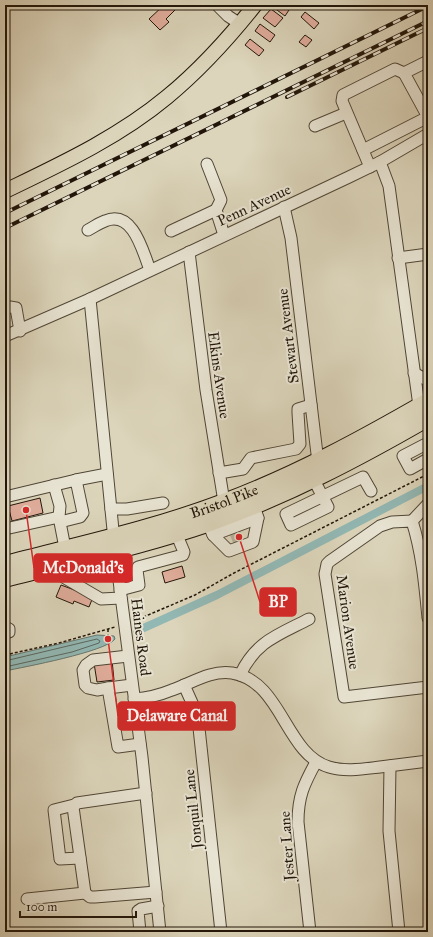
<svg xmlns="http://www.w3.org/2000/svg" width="433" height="937" font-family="'IM FELL Great Primer',serif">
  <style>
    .water { fill: #92b8b4; stroke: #657770 }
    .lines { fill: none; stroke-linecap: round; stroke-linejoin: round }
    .shore { stroke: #5a675f; stroke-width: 1 }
    .canal { stroke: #92b8b4; stroke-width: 8 }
    .building { fill: #e0ad9c; stroke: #22160a }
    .minor-tunnel { stroke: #b7af98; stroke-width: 11; stroke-dasharray: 11 5.5; stroke-linecap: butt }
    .minor-casing { stroke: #504636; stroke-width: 13 }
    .major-casing { stroke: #22160a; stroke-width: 16 }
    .highway-casing { stroke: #22160a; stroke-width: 18 }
    .path { stroke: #22160a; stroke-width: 1.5; stroke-dasharray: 3 2; stroke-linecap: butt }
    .minor { stroke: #e8e4d3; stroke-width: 11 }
    .major { stroke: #dcd5bb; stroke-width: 14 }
    .highway { stroke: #dcd5bb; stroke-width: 16 }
    .rail-casing { stroke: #22160a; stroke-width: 4 }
    .rail { stroke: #e8e4d3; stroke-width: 2.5; stroke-dasharray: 8; stroke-linecap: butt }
    .labels { text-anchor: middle; stroke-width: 4; stroke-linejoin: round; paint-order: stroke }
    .street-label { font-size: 15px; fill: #22160a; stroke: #e8e4d3 }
    .leader { fill: none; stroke: #d62828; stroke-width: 1.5 }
    .callout-dot { fill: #d62828; stroke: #e8e4d3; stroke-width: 1.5 }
    .callout { fill: #d62828; stroke: #d62828; stroke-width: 1.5 }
    .callout-label { font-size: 16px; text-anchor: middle; font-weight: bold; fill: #fff }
  </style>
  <rect width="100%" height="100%" fill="#dcd5bb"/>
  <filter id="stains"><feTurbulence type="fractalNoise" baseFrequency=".005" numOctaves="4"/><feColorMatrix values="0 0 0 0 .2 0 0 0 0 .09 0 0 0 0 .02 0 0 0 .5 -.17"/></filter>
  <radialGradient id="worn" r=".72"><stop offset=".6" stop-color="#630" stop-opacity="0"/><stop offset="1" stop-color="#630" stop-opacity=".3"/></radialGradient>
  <path class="water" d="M97 635 114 636 115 639C105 652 24 667 5 671V657Z"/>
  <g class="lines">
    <polyline class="shore" points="5,661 97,639 100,641 99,643 72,652 5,667"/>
    <polyline class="canal" points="137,631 217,595 428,486"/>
  </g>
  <g class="building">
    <polygon points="164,5 179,6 166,19 169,22 160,30 149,19"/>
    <polygon points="275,5 288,5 291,7 285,16 273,7"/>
    <polygon points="271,9 283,18 275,27 263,18"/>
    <polygon points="305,12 319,23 314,29 301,17"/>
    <polygon points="260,24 275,35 270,42 255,31"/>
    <polygon points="305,35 312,40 306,47 299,42"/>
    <polygon points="250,39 264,50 259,56 245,45"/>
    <polygon points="40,498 43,513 12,521 8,506"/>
    <polygon points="182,566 185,577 165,583 162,572"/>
    <polygon points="61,585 93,597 89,607 74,601 73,604 56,597"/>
    <polygon points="112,660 114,680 97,682 94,663"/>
  </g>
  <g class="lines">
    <polyline class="minor-tunnel" points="232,540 247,534"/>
    <g class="minor-casing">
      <g id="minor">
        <polyline points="217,5 228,16 240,24"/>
        <polyline points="428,61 404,73 428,117"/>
        <polyline points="315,126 346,113"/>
        <polyline points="363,150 428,117"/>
        <polyline points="380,162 389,186 419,406"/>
        <polyline points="207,164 221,200 216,210 224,235"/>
        <polyline points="370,167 342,101 343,95 395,69 404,73"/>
        <polyline points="284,207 291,238 318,462"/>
        <path d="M88 230C94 227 99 223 105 221 133 209 143 252 150 270"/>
        <polyline points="171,231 216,210"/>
        <polyline points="189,252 206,390 224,502"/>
        <polyline points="398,258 428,254"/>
        <polyline points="90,299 115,550 142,757 160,932"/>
        <polyline points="5,308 10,307 16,308 20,331"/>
        <polyline points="5,336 90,299 349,177 380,162 428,134"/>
        <polyline points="414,373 425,379 428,379"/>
        <polyline points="428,443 403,456 410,469 428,459"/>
        <polyline points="219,473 243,469 251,458 296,449 300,444 298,413 298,409 311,405"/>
        <polyline points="76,480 107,474"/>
        <polyline points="314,480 328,507 291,525 286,514 363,477 371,491"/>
        <polyline points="54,485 60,506 59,517 65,548"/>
        <polyline points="5,497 76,480 83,513 80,517 60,522"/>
        <polyline points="111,509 127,509 163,503"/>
        <polyline points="412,521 428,504"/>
        <polyline points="210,528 213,535 258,518 256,512"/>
        <polyline points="5,529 59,517"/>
        <polyline points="213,535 229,551 253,542 258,518"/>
        <polyline points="61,564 65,578 101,599 121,598"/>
        <polyline points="120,590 139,585 137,570 138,567 183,555 184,552 176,533"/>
        <path d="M428 618C425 586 422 552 412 521L392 522 380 526 330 561 327 564 325 574 344 697 428 687"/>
        <polyline points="5,627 9,629 9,632 5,633"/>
        <path d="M240 675C256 641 278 635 309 619"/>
        <polyline points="132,685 108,688 118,747 140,744"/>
        <polyline points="184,685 193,705 199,728 221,932"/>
        <polyline points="108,688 97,690 88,688 85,685 83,670 86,665 93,660 128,656"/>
        <path d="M134 699C147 698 160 695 172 690 192 683 210 670 232 673 282 681 285 754 329 767 345 772 363 769 380 767 396 765 412 763 428 761"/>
        <polyline points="113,714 135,709"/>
        <polyline points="390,766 389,831 399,932"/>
        <polyline points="146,793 77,803 73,807 85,893 90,897 95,897 156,892"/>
        <polyline points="74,805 54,810 60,859 80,858"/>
        <polyline points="27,899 85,893"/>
        <polyline points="5,930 5,932"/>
        <polyline points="140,932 138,911 141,909 158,906"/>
        <path d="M310 932 298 822C298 796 304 784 316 762"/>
      </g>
    </g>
    <g class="major-casing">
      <path id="major" d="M5 191C61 164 119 137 167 97 201 69 228 39 255 5"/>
    </g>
    <g class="highway-casing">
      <g id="highway">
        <path id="s1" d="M5 564C78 545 153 529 224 502 296 475 362 439 428 401"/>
        <path d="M5 579C73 561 143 546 210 523 288 495 357 459 428 418"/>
      </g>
    </g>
    <g class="path">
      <polyline points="137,620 142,625"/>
      <polyline points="134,621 195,595 234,573 428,474"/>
      <polyline points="108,629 108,635"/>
      <polyline points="5,655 59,643 115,627"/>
    </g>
    <use href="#minor" class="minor"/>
    <use href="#major" class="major"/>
    <use href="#highway" class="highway"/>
    <g class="rail-casing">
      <g id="rail">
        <polyline points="287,97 428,28"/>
        <polyline points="5,213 428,6"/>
        <polyline points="5,228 428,21"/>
      </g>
    </g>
    <use href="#rail" class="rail"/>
  </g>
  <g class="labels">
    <g class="street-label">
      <text transform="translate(254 205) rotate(-25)" y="5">Penn Avenue</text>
      <text transform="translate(288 336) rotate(-97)" y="5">Stewart Avenue</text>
      <text transform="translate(219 375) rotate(82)" y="5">Elkins Avenue</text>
      <text dy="5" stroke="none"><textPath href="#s1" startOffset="228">Bristol Pike</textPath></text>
      <text transform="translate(348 622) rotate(82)" y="5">Marion Avenue</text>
      <text transform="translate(141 637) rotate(83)" y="5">Haines Road</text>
      <text transform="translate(193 809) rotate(-96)" y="5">Jonquil Lane</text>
      <text transform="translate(287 846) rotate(-94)" y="5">Jester Lane</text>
    </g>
  </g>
  <path class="leader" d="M26 510L34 568M239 537L260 602M108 639L118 716"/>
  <g class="callout-dot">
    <circle cx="26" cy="510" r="4"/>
    <circle cx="239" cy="537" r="4"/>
    <circle cx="108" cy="639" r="4"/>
  </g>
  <g class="callout">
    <rect x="34" y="554" width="98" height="28" rx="4"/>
    <rect x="260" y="588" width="36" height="28" rx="4"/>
    <rect x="118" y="702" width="117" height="28" rx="4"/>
  </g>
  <g class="callout-label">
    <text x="83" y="573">McDonald's</text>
    <text x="278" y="607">BP</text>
    <text x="177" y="721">Delaware Canal</text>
  </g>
  <rect width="433" height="937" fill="none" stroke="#dcd5bb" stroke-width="20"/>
  <rect x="6" y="6" width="421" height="925" fill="none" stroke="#22160a" stroke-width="2"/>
  <rect x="10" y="10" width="413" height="917" fill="none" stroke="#22160a"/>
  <path d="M20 911v6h116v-6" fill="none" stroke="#22160a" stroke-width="2"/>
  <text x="26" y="911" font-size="12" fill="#22160a" stroke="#e8e4d3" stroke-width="3" paint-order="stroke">100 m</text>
  <rect width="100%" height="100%" filter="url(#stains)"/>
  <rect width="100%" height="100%" fill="url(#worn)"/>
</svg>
